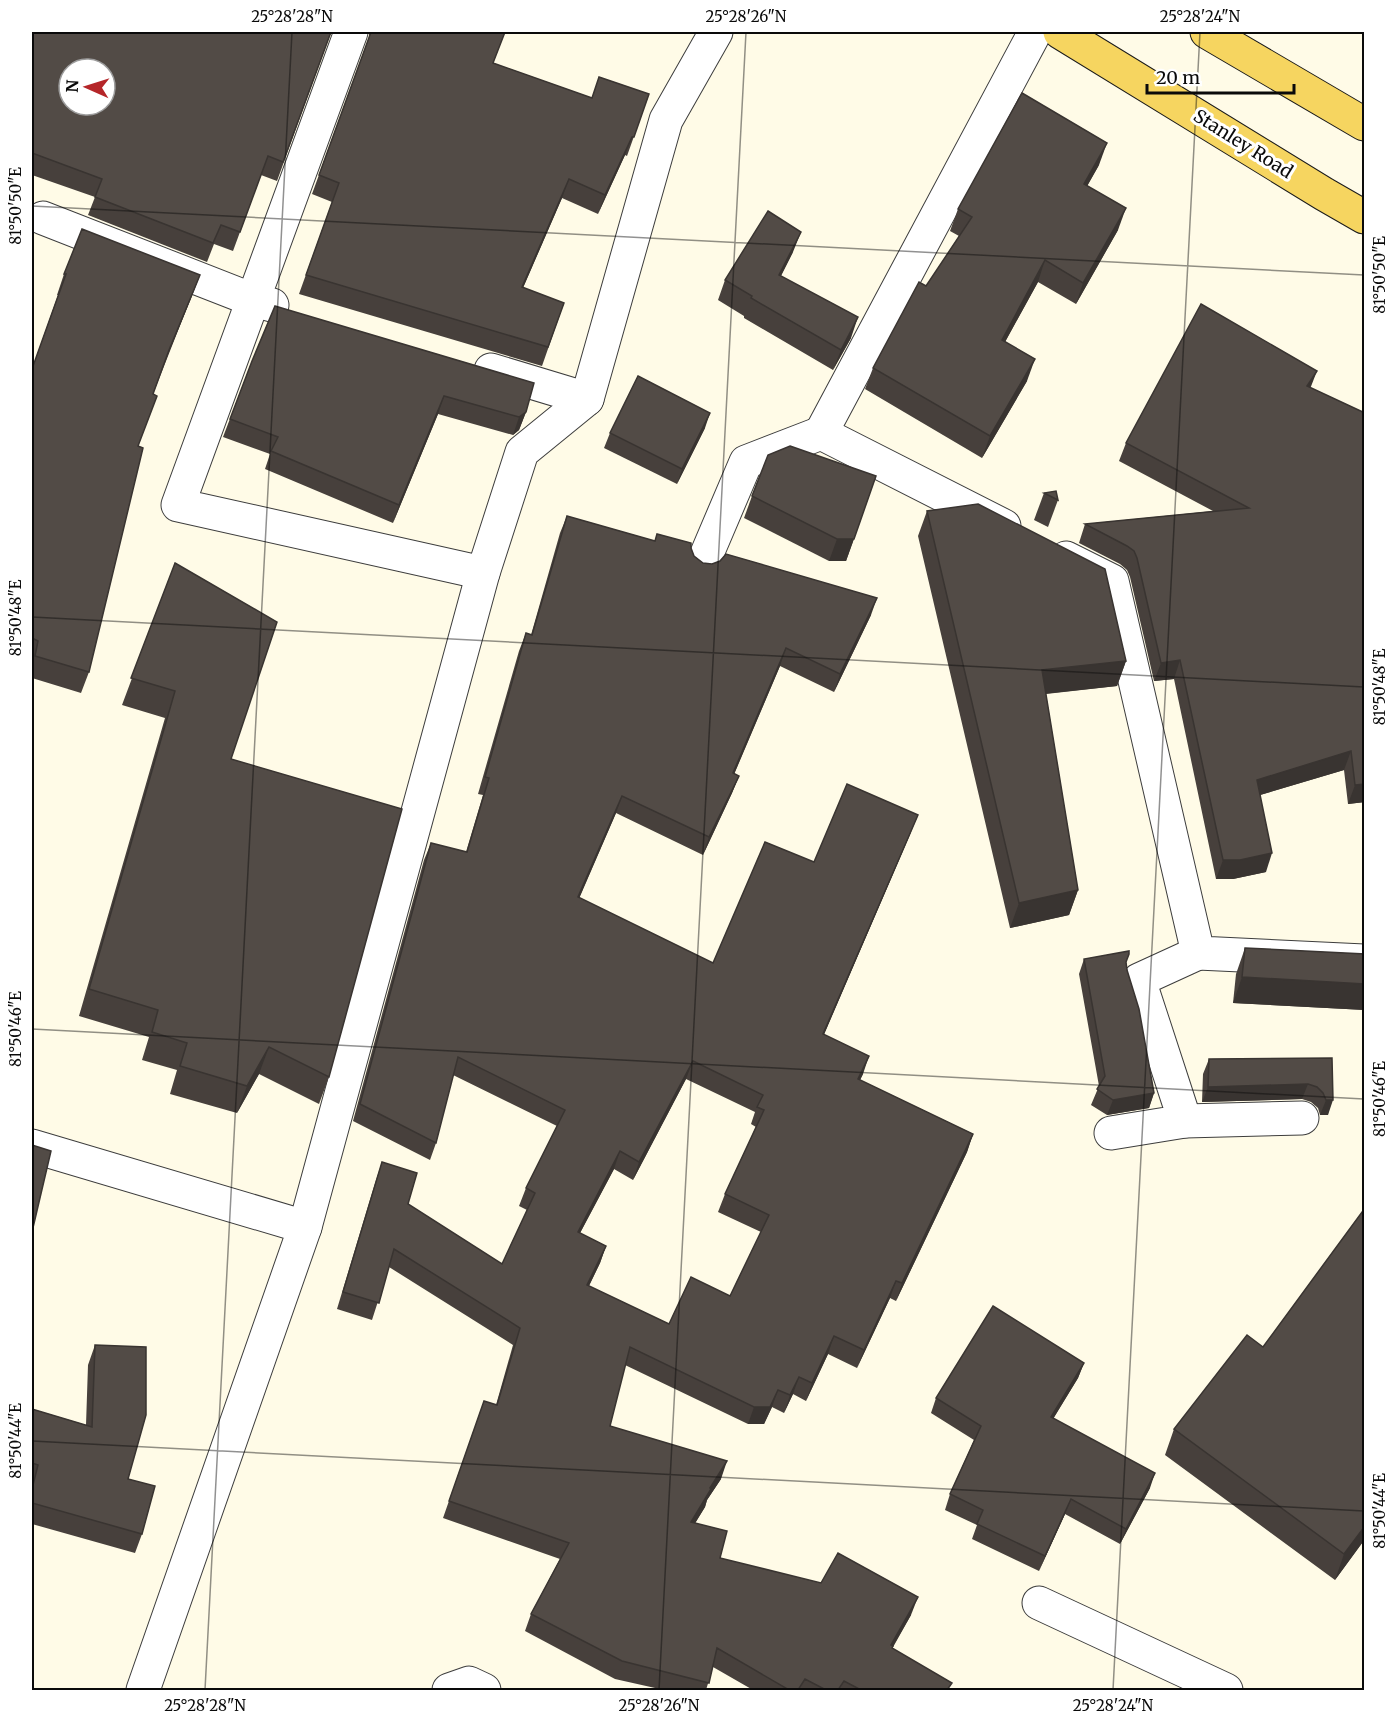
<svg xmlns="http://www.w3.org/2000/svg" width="1396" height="1722" font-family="Merriweather,serif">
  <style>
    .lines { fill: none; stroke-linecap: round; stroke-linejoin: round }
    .minor-casing { stroke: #3d3d3d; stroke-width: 35 }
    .primary-casing { stroke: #1b1b1b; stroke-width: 35 }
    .minor { stroke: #fff; stroke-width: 33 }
    .primary { stroke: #f6d560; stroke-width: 33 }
    .wall { fill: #47403c; fill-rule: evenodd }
    .shaded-wall { fill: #393431 }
    .building { fill: #524b46; stroke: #393431; stroke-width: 1.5; fill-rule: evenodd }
    .ticks { fill: none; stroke: #0a0a0a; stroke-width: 1.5; stroke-opacity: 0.45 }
    .labels { text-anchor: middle; stroke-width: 6; stroke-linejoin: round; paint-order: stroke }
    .street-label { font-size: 18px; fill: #0a0a0a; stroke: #fff }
    .neatline { fill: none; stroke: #0a0a0a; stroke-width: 2 }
    .ticks-label { font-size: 15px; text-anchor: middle; fill: #0a0a0a }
  </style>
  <rect width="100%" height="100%" fill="#fffbe7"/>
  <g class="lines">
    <g class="minor-casing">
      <g id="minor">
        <polyline points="351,32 178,505 483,573"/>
        <polyline points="43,218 253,300 272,305"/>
        <polyline points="491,370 587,399"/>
        <polyline points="1004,526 821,433 1035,32"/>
        <polyline points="1066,558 1112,581 1198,953 1364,961"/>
        <polyline points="703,563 746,462 821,433"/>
        <polyline points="1185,1121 1302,1118"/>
        <polyline points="1111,1133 1185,1121 1139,980 1198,953"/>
        <polyline points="32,1146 305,1227"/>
        <polyline points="1039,1603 1226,1690"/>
        <polyline points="143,1690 305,1227 483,573 522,452 587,399 666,120 716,32"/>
        <polyline points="449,1690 469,1683 484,1690"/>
      </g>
    </g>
    <g class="primary-casing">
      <g id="primary">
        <polyline points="1060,32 1324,194 1364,217"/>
        <polyline points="1207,32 1364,124"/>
      </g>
    </g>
    <use href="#minor" class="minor"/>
    <use href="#primary" class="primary"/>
  </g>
  <g class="wall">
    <polygon points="32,32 331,32 277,181 261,175 233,251 214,244 207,262 88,215 95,197 32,175"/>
    <polygon points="369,32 505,32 493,63 592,98 599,77 649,94 627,156 625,155 598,214 562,198 523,288 564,303 542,366 299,294 332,202 312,194 369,38"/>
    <polygon points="1099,165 1087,186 1118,230 1076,304 1038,282 1005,342 1027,381 982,458 865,389 873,368 959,236 950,231 958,209"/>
    <polygon points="793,252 781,276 851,338 833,370 744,318 744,316 718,300 725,280"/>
    <polygon points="64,274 200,275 153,394 138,447 89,672 81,693 32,678 32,369 58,295 57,295"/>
    <polygon points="275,306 526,412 519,430 513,435 438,414 393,523 265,469 270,454 223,437 252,361"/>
    <polygon points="1311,388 1365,413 1365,802 1348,804 1344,770 1260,795 1266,872 1233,879 1216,879 1174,679 1154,681 1130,577 1127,570 1120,564 1079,543 1085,524 1213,511 1119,461 1126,443"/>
    <polygon points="705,428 677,484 604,448 610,433"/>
    <polygon points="876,476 846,561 829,561 744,518 752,496"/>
    <polygon points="1044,493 1058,500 1048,527 1034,520"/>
    <polygon points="927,511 1126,661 1117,686 1046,694 1078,890 1069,915 1010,928 918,536"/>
    <path d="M567 516 655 541 657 534 691 548 694 556 703 563 871 615 834 692 780 666 734 774 739 776 732 793 703 855 616 813 579 898 713 963 814 862 911 832 824 1034 863 1074 860 1080 973 1134 967 1152 896 1301 890 1298 857 1368 828 1354 806 1401 793 1394 784 1413 772 1407 764 1424H748L625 1365 610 1426 721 1479 707 1500 705 1507 695 1523 720 1558 911 1615 892 1649 949 1690H753L713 1667 706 1690H664L615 1679 525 1631 531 1614 560 1559 443 1518 484 1401 496 1405 513 1345 389 1267 372 1320 337 1309 376 1180 382 1162 408 1204 502 1264 527 1210 519 1206 526 1188 557 1126 453 1075 436 1143 430 1160 353 1121 424 860 431 843 466 852 483 795 478 794 519 651 526 633 531 635 560 533ZM686 1079 755 1112 751 1124 756 1127 725 1194 718 1212 761 1232 730 1296 669 1324 589 1286 600 1263 606 1246 580 1233 614 1169 633 1180Z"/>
    <polygon points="175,563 231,759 329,1077 319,1104 259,1074 237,1113 170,1094 177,1070 142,1060 149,1037 79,1016 165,718 122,705"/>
    <polygon points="1245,948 1365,954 1365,1010 1233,1003 1236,974"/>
    <polygon points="1084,959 1126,963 1127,970 1154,1093 1149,1108 1107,1115 1091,1105 1099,1086 1079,974"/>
    <polygon points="1332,1058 1328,1115 1320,1115 1318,1108 1311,1102 1302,1099 1202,1102 1203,1074 1209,1059"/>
    <polygon points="1365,1208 1365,1539 1335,1580 1165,1455 1174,1429 1263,1347"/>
    <polygon points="95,1345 142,1534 135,1553 32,1524 32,1409 86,1425 88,1365"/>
    <polygon points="1084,1363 1078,1378 1053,1419 1150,1488 1120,1544 1065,1514 1039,1571 972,1539 977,1525 945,1510 950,1494 974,1440 931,1413 936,1398"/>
  </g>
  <g class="shaded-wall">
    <polygon points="632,137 625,155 598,214 605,195"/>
    <polygon points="1107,143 1099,165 1076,206 1084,184"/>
    <polygon points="569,179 562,198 515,306 522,287"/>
    <polygon points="1126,208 1118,230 1076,304 1083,283"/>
    <polygon points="801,232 793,252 771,295 779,275"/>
    <polygon points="1045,260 1038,282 994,362 1002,340"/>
    <polygon points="200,275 192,296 161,371 169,350"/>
    <polygon points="858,317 851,338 833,370 841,350"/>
    <polygon points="1035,359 1027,381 982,458 990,436"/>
    <polygon points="1317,371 1310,389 1307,386"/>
    <polygon points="444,396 438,414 393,523 399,505"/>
    <polygon points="526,412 519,430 513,435 519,417"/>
    <polygon points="710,413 705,428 677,484 682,469"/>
    <polygon points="837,539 854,539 846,561 829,561"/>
    <polygon points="877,598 871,615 834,692 840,674"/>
    <polygon points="786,648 780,666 727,791 733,773"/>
    <polygon points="1180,660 1174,679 1154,681 1161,663"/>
    <polygon points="1126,661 1117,686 1033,695 1042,670"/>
    <polygon points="1351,751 1344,770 1250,798 1257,780"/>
    <polygon points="739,776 732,793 703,855 709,837"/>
    <polygon points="1365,784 1365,802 1348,804 1355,785"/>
    <polygon points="622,796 616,813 572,915 578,897"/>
    <polygon points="918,815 911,832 817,1051 823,1034"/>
    <polygon points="1272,853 1266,872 1233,879 1216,879 1223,860"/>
    <polygon points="1078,890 1069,915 1010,928 1019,903"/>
    <polygon points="1242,977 1365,984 1365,1010 1233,1003"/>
    <polygon points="269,1047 259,1074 237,1113 247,1086"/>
    <polygon points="869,1056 863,1074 852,1096 858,1079"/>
    <polygon points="693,1061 686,1079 633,1180 639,1162"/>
    <polygon points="1308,1084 1302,1099 1202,1102 1208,1087"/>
    <polygon points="1154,1093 1149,1108 1107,1115 1113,1100"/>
    <polygon points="1326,1100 1333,1100 1328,1115 1320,1115"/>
    <polygon points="973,1134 967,1152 896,1301 902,1283"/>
    <polygon points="620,1151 614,1169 571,1250 578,1232"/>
    <polygon points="606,1246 600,1263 581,1302 587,1285"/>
    <polygon points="896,1281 890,1298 857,1368 864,1350"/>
    <polygon points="834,1336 828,1354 806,1401 812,1383"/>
    <polygon points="1084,1363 1078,1378 1045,1432 1051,1417"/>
    <polygon points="799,1377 793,1394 784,1413 790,1395"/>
    <polygon points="778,1390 772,1407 764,1424 748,1424 754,1407"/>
    <polygon points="727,1461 721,1479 707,1500 705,1507 685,1540 691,1522 710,1488"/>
    <polygon points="1155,1473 1150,1488 1120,1544 1126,1529"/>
    <polygon points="1071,1499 1065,1514 1039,1571 1045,1556"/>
    <polygon points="1365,1526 1365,1539 1335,1580 1344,1554"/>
    <polygon points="918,1597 911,1615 892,1648 891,1645"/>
  </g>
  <g class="building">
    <path d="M32 32H331L283 162 268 156 240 232 221 225 213 243 95 197 102 179 32 153ZM69 69H105V105H69Z"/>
    <polygon points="371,32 505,32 493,63 592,98 599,77 649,94 634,137 632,137 605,195 569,179 522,287 564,303 548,347 306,275 339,183 319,175"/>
    <polygon points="1022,93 1107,143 1084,184 1126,208 1083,283 1045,260 1002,340 1035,359 990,436 873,368 919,282 926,286 972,217 958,209"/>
    <polygon points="768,211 801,232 779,275 858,317 841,350 751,298 752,296 725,280"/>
    <polygon points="82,229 200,275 169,350 153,394 157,396 138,446 143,448 89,672 35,656 38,641 32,638 32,369 66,274 64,274"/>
    <polygon points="1201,304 1317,371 1307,386 1365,413 1365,784 1355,785 1351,751 1257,780 1272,853 1240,860 1223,860 1180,660 1161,663 1137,558 1134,551 1127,546 1085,524 1249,508 1126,443"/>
    <polygon points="275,306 534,383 526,412 519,417 444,396 399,505 271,451 278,437 230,419 252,361"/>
    <polygon points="638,376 710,413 682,469 610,433"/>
    <polygon points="790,446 876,476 854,539 837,539 752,496 768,455"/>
    <polygon points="1056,491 1058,500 1044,493"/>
    <polygon points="978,504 1105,569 1126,661 1042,670 1078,890 1019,903 927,511"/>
    <path d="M567 516 655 541 657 534 691 543V548L694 556 703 563 712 564 720 561 726 554 877 598 840 674 786 648 733 773 739 776 709 837 622 796 578 897 713 963 765 842 814 862 847 784 918 815 823 1034 869 1056 858 1079 973 1134 902 1283 896 1281 864 1350 834 1336 812 1383 799 1377 790 1395 778 1390 770 1407H754L630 1347 610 1426 727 1461 710 1488 711 1489 691 1522 727 1531 720 1558 821 1583 838 1553 918 1597 891 1645 893 1646 892 1648 952 1683 947 1690H861L844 1681 838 1690H826L805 1679 798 1690H789L717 1648 709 1683 622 1661 531 1614 569 1543 449 1501 484 1401 497 1405 520 1328 394 1249 379 1303 343 1292 382 1162 417 1173 408 1204 502 1264 535 1193 526 1188 565 1110 458 1057 436 1143 360 1104 431 843 467 852 489 778 485 777 526 633 532 635ZM693 1061 763 1095 757 1107 764 1110 725 1194 769 1215 730 1296 691 1277 669 1324 587 1285 606 1246 578 1232 620 1151 639 1162Z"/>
    <polygon points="175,563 277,622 231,759 402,809 329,1077 269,1047 247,1086 180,1066 187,1043 152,1032 158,1010 89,989 175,691 131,678"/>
    <polygon points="1245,948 1365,954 1365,984 1242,977"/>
    <polygon points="1129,951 1129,954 1126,962 1127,970 1139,1009 1154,1093 1113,1100 1097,1089 1105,1076 1084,959"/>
    <polygon points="1332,1058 1333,1100 1326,1100 1323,1093 1317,1087 1308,1084 1208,1087 1209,1059"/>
    <polygon points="32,1145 51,1151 32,1232"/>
    <polygon points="1365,1208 1365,1526 1344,1554 1174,1429 1247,1335 1263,1347"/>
    <polygon points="993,1306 1084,1363 1051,1417 1155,1473 1126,1529 1071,1499 1045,1556 977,1524 983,1510 950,1494 981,1426 936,1398"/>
    <polygon points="95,1345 146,1347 146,1415 128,1479 155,1486 142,1534 32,1503 32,1489 38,1465 32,1463 32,1409 92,1427"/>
  </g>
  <path class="ticks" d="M32 206 1364 275M32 617 1364 687M32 1029 1364 1099M32 1441 1364 1511M205 1690 292 32M659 1690 746 32M1113 1690 1200 32"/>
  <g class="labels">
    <g class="street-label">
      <text transform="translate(1243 144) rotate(32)" y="6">Stanley Road</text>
    </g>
  </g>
  <rect width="1396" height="1722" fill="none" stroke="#ffffff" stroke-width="66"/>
  <g transform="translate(87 87) rotate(273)"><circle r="28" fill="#ffffff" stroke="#9d9d9d" stroke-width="1.5"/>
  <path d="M0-4.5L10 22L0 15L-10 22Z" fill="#b52629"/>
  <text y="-9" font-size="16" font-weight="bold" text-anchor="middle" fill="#0a0a0a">N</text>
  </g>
  <path d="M1147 84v9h147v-9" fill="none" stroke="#0a0a0a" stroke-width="3"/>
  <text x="1156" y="84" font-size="18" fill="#0a0a0a" stroke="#ffffff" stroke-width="4.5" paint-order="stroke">20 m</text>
  <rect x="33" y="33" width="1330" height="1656" class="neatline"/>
  <g class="ticks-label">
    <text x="292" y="22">25°28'28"N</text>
    <text x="746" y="22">25°28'26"N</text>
    <text x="1200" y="22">25°28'24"N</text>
    <text transform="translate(16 206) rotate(-90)" y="5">81°50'50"E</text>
    <text transform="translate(1380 275) rotate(-90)" y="5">81°50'50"E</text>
    <text transform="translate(16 618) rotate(-90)" y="5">81°50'48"E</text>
    <text transform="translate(1380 687) rotate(-90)" y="5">81°50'48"E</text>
    <text transform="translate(16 1029) rotate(-90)" y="5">81°50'46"E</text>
    <text transform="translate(1380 1099) rotate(-90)" y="5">81°50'46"E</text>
    <text transform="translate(16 1441) rotate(-90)" y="5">81°50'44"E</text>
    <text transform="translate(1380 1511) rotate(-90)" y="5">81°50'44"E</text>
    <text x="205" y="1711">25°28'28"N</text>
    <text x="659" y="1711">25°28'26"N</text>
    <text x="1113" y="1711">25°28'24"N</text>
  </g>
</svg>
